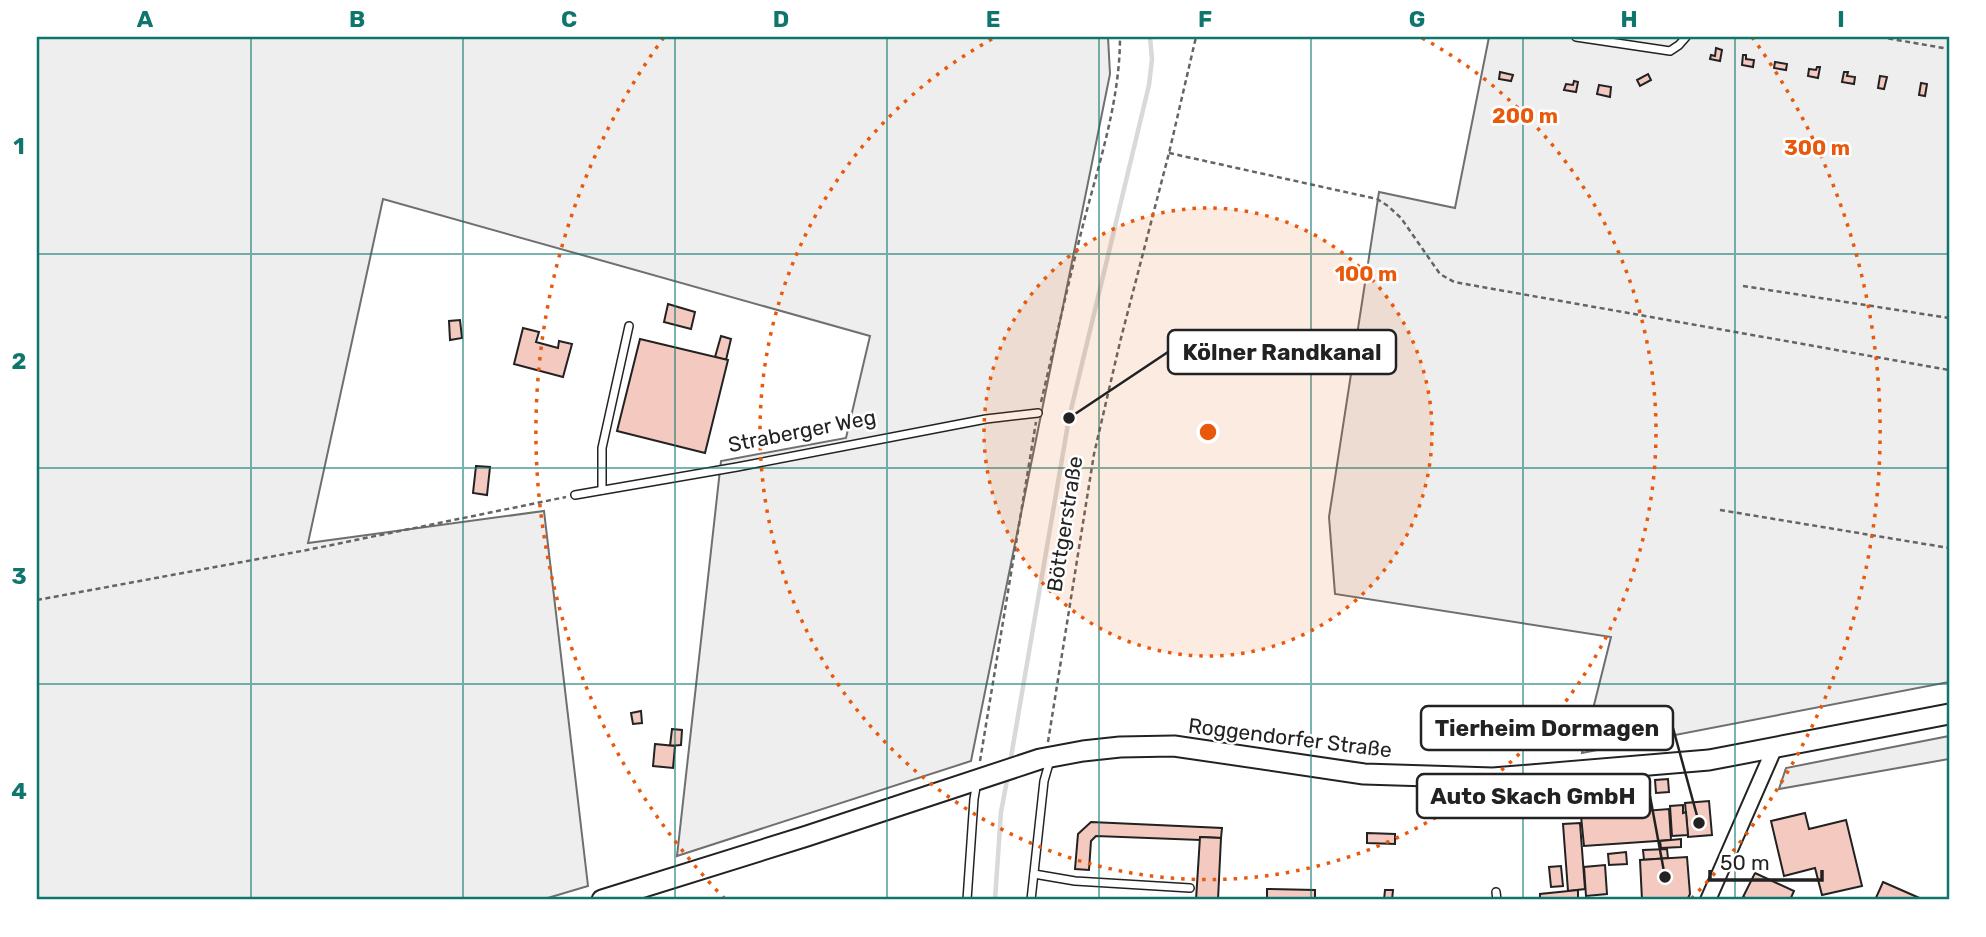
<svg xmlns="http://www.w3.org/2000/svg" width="1986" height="937" font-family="Rubik,sans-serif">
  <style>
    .green { fill: #eee; stroke: #6f6f6f; stroke-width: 2 }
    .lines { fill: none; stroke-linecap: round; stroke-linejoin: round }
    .stream { stroke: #d9d9d9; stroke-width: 4.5 }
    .building { fill: #f3c9c0; stroke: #222; stroke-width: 2 }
    .lane-casing { stroke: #222; stroke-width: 10 }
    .street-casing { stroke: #222; stroke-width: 18 }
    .secondary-casing { stroke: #222; stroke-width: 23 }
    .path { stroke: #646464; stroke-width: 2.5; stroke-dasharray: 5 3.5; stroke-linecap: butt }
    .lane { stroke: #fff; stroke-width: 7 }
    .street { stroke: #fff; stroke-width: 14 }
    .secondary { stroke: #fff; stroke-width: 19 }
    .grid { fill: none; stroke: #0f766e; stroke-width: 2; stroke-opacity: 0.55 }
    .ring { fill: none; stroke: #e8590c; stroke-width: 3.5; stroke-dasharray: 3.5 7 }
    .labels { text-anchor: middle; stroke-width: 5; stroke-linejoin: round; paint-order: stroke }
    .street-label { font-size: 21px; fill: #222; stroke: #fff }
    .centre { fill: #e8590c; stroke: #fff; stroke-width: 3.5 }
    .ring-label { font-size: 21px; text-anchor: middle; font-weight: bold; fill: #e8590c; stroke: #fff; stroke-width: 5; stroke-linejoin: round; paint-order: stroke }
    .leader { fill: none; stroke: #222; stroke-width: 2.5 }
    .callout-dot { fill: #222; stroke: #fff; stroke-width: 2.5 }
    .callout { fill: #fff; stroke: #222; stroke-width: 2.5 }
    .callout-label { font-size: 23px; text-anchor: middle; font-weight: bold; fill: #222 }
    .neatline { fill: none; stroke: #0f766e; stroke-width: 2.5 }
    .grid-label { font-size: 23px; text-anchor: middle; font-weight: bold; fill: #0f766e }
  </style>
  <rect width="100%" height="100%" fill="#fff"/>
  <g class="green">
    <polygon points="37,37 1108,37 1110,74 971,761 677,856 721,461 846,438 870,336 383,199 308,543 544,511 588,886 541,900 37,900"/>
    <polygon points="1489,37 1949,37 1949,682 1582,753 1611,637 1335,594 1329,517 1379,192 1455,208"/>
    <polygon points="1949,736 1949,759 1779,789 1786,768"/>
  </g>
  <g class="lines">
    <g class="stream">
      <polyline points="1010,763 1069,418 1149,85 1152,59 1150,37"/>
      <polyline points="995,900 1001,812 1008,775"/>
    </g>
  </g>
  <g class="building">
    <polygon points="1716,48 1722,50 1720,61 1710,59 1711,55 1715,56"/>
    <polygon points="1743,55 1746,55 1746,59 1754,60 1753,67 1742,65"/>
    <polygon points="1775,62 1787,64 1786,70 1774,68"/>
    <polygon points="1817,67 1820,67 1818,78 1808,76 1809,69 1816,70"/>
    <polygon points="1500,72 1513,75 1511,81 1499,79"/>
    <polygon points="1844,72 1848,72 1847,76 1855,77 1854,84 1842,82"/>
    <polygon points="1648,74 1651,80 1640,86 1637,80"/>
    <polygon points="1880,76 1887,77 1884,89 1878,88"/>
    <polygon points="1574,81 1578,82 1576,92 1564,90 1566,84 1573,85"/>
    <polygon points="1921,83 1927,84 1925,96 1919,95"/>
    <polygon points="1599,85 1611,87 1610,97 1597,94"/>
    <polygon points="668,304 695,312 691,329 664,322"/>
    <polygon points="460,320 462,338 450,340 449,321"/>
    <polygon points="523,328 539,332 536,342 558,348 559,341 572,344 563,377 514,364"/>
    <polygon points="721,336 731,339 726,360 715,357"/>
    <polygon points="640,339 728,360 705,453 617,431"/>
    <polygon points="476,466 490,467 487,495 473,493"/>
    <polygon points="641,711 642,723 633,724 631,713"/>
    <polygon points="672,729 682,730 681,745 670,746"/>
    <polygon points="655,744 675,746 673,768 653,766"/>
    <polygon points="1668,779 1669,792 1656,793 1655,780"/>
    <polygon points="1709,801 1712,835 1688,837 1685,803"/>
    <polygon points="1683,805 1683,813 1686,812 1688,835 1672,836 1670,806"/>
    <polygon points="1669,809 1671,840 1584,846 1581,816"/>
    <polygon points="1805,813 1809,829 1846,820 1862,886 1822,895 1815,868 1784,876 1771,821"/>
    <polygon points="1091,822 1222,828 1221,838 1200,837 1200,840 1096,836 1091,841 1089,870 1075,869 1078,834"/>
    <polygon points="1580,823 1585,889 1568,891 1563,824"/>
    <polygon points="1367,833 1395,834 1395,844 1367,843"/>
    <polygon points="1200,837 1221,838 1218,900 1196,900"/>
    <polygon points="1681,839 1681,847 1661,848 1660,841"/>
    <polygon points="1667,849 1668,858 1644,860 1643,850"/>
    <polygon points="1626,852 1627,864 1609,865 1608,854"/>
    <polygon points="1687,857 1690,894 1687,900 1642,900 1640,860"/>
    <polygon points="1605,865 1607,894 1586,896 1584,867"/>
    <polygon points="1561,866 1563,886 1551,887 1549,867"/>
    <polygon points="1755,873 1794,891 1790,900 1751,900 1743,897"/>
    <polygon points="1883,882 1924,900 1875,900"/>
    <polygon points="1267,889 1315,890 1315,900 1267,900"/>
    <polygon points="1385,890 1393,890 1392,900 1384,900"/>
    <polygon points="1578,890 1578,900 1540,900 1540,894"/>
  </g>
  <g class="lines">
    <g class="lane-casing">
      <g id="lane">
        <polyline points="1576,37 1670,51 1679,45 1686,37"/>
        <polyline points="602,490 602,448 629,326"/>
        <polyline points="575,495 737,467 986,419 1038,413"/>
        <polyline points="1034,874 1075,881 1190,888"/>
        <polyline points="1496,892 1497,900"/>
        <polyline points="967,900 974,799 977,781"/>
        <polyline points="1031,900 1044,781 1050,760"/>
      </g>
    </g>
    <g class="street-casing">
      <polyline id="street" points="1708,900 1775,747"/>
    </g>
    <g class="secondary-casing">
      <polyline id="secondary" points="602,900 807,836 1040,759 1083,751 1120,747 1174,746 1364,774 1493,778 1709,760 1949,714"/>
    </g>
    <g class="path">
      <polyline points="1880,37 1949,49"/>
      <polyline points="1169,153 1377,199 1388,206 1401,218 1440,274 1454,282 1949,370"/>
      <polyline points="1743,286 1949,318"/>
      <path d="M1041 402C1055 343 1068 284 1083 225 1099 163 1120 101 1120 37"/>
      <polyline points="1720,510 1949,548"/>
      <polyline points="37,600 307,550 566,497"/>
      <polyline points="1048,742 1094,454 1120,342 1169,153 1196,37"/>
      <polyline points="980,761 1036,422"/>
    </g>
    <use href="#lane" class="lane"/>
    <use href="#street" class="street"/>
    <use href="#secondary" class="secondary"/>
  </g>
  <path class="grid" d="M251 37V900M463 37V900M675 37V900M887 37V900M1099 37V900M1311 37V900M1523 37V900M1735 37V900M37 254H1949M37 468H1949M37 684H1949"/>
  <circle cx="1208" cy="432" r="224" fill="#e8590c" fill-opacity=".12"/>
  <g class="ring">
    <circle cx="1208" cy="432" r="224"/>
    <path d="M1422 38A448 448 0 1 1 994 38"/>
    <path d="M725 899A672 672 0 0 1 664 37M1752 37A672 672 0 0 1 1691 899"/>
  </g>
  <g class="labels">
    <g class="street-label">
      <text transform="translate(802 431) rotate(-11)" y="7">Straberger Weg</text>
      <text transform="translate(1065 524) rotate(-81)" y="7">Böttgerstraße</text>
      <text transform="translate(1290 738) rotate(7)" y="7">Roggendorfer Straße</text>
    </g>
  </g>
  <circle cx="1208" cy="432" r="10" class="centre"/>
  <g class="ring-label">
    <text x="1525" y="123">200 m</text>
    <text x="1817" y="155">300 m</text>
    <text x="1366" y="281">100 m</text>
  </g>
  <path class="leader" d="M1069 418L1168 352M1699 823L1673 728M1665 877L1650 796"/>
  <g class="callout-dot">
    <circle cx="1069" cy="418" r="7"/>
    <circle cx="1699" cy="823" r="7"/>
    <circle cx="1665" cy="877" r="7"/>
  </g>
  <g class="callout">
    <rect x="1168" y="330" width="228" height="44" rx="7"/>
    <rect x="1421" y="706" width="252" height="44" rx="7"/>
    <rect x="1417" y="774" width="233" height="44" rx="7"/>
  </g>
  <g class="callout-label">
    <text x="1282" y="360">Kölner Randkanal</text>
    <text x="1547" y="736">Tierheim Dormagen</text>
    <text x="1533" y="804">Auto Skach GmbH</text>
  </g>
  <rect width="1986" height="937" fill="none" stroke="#ffffff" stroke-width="77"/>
  <path d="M1710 870v10h112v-10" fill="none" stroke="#222222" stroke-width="3.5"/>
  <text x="1720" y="870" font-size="21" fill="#222222" stroke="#ffffff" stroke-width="5" paint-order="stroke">50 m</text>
  <rect x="38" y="38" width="1910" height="860" class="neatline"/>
  <g class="grid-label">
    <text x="145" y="27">A</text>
    <text x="357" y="27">B</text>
    <text x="569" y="27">C</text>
    <text x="781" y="27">D</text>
    <text x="993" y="27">E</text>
    <text x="1205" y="27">F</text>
    <text x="1417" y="27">G</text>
    <text x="1629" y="27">H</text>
    <text x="1841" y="27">I</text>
    <text x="19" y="154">1</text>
    <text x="19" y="369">2</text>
    <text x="19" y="584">3</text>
    <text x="19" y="799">4</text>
  </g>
</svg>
